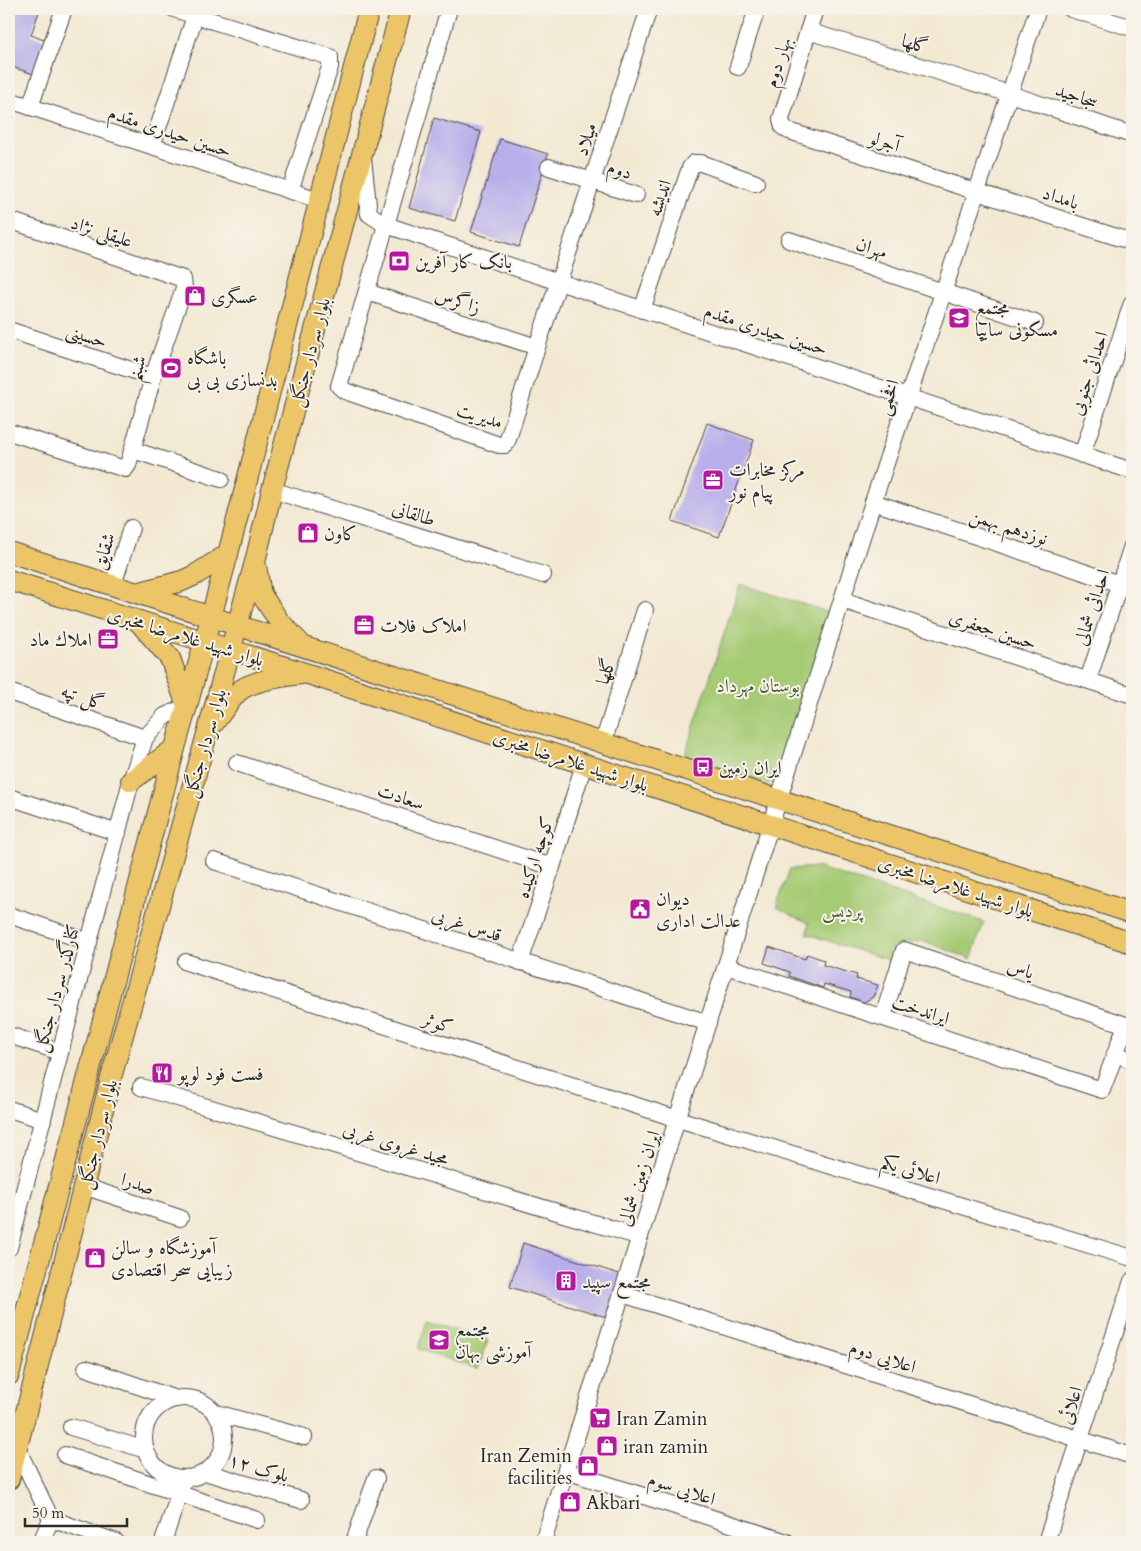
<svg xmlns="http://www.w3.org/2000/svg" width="1141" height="1551" font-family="Cardo,Amiri,serif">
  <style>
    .green { fill: #a6cb74; stroke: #687b50 }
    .building { fill: #b8afea }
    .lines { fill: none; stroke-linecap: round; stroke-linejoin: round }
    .minor-casing { stroke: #494844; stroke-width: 18 }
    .major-casing { stroke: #494844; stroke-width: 22 }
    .minor { stroke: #fff; stroke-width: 16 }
    .major { stroke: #edc569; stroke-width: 20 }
    .labels { text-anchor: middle; stroke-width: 4; stroke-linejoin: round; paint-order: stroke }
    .street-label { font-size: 19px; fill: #2b2b2b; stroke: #f7f3e8 }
    .poi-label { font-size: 19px; fill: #2b2b2b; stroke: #f7f3e8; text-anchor: start }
    .park-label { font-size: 19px; fill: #505b41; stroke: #f7f3e8 }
  </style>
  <rect width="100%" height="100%" fill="#f7f3e8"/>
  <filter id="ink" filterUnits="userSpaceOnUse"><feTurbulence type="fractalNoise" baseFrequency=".02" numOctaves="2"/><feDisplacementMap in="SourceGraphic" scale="10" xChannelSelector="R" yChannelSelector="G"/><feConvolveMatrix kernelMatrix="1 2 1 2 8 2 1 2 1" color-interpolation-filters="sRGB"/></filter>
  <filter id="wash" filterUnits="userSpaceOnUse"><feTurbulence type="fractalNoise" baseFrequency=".0096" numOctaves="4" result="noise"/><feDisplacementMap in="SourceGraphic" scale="20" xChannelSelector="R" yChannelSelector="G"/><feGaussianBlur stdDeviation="1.12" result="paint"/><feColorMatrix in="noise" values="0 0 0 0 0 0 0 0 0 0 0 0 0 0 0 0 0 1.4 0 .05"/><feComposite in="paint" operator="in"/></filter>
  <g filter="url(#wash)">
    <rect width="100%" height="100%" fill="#f3e9d3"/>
    <g class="green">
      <polygon points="740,584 831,613 778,777 768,784 684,757"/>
      <polygon points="817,867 984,922 971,959 924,941 898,945 891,961 807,934 809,923 778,908 778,901 790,869"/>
      <polygon points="427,1320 488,1340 478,1369 418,1349"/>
    </g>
    <g id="blocks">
      <g class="building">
        <polygon points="9,9 40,9 31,35 49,42 37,75 9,66"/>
        <polygon points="434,118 481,132 455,221 409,208"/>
        <polygon points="500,139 548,154 519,247 471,232"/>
        <polygon points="707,423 754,440 719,537 672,521"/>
        <polygon points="769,947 805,959 807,954 824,960 823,965 857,975 856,979 878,985 873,997 864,1002 850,997 851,992 824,984 823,988 789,976 790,972 764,963"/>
        <polygon points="523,1243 622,1275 609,1318 510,1287"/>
      </g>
    </g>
  </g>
  <g filter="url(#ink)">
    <use href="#blocks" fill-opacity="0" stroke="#494844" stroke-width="1"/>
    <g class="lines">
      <g class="minor-casing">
        <g id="minor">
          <polyline points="174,9 330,57 330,67 290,191"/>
          <polyline points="449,9 339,386 345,391 499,445 505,445 508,439 537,347 649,9"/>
          <polyline points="815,9 781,119 783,127 789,131 1132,242"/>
          <polyline points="1071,9 1132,28"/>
          <polyline points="808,31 1010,94 1132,135"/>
          <polyline points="738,67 757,9"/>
          <polyline points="9,100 319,200"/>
          <polyline points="30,107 64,9"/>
          <polyline points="152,146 195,16"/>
          <polyline points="363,158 369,214 386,225 1132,471"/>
          <polyline points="549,167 636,195"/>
          <polyline points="9,220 183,279 184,288 153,377 128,465 125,469 9,432"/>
          <polyline points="789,240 1035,323"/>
          <polyline points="367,292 537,347"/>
          <polyline points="642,310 690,168 694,163 701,163 756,183"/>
          <polyline points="9,330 153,377"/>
          <polyline points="133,450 221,479"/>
          <polyline points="1082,455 1132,303"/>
          <polyline points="272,490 543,575"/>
          <polyline points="873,502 1132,588"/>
          <polyline points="113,585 131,528"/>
          <polyline points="842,600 1132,695"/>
          <polyline points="1088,680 1132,546"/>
          <polyline points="9,692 145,738"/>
          <polyline points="603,743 645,610"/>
          <polyline points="237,763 552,867"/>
          <polyline points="9,797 118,833"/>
          <polyline points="214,861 708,1023"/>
          <polyline points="9,915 89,942"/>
          <polyline points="186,962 678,1119 1132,1258"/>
          <polyline points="520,962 552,867 584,764"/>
          <polyline points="726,966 1102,1090 1126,1025 904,950 883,1017"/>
          <polyline points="9,1035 60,1052"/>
          <polyline points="1115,1054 1132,1060"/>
          <polyline points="141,1087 640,1237"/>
          <polyline points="9,1109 43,1120"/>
          <polyline points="83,1186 180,1218"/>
          <polyline points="9,1248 131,781 145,738 165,716 187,706"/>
          <polyline points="622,1294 1132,1456"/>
          <polyline points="86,1368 176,1399"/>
          <circle cx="184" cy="1438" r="40"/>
          <polyline points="216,1413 304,1437"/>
          <polyline points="71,1427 146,1450"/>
          <polyline points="17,1448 51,1519 41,1542"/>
          <polyline points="65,1455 257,1520"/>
          <polyline points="566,1471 787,1542"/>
          <polyline points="205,1472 301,1500"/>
          <polyline points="51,1519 116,1542"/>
          <polyline points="163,1542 182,1485"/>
          <polyline points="354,1542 376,1478"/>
          <polyline points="543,1542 873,502 1038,9"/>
          <polyline points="1046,1542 1132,1281"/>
        </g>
      </g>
      <g class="major-casing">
        <g id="major">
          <polyline points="9,552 1132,913"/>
          <polyline points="256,566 261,594 279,621 300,643"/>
          <polyline points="9,580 308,674 1132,943"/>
          <polyline points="137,593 182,581 195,575 228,554"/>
          <polyline points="139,622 170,658 187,706"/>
          <path d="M214 723C221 713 229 701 238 692 251 680 284 676 301 674"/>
          <polyline points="131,781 175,748"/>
          <polyline points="9,1375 175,748 187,706 228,554 369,9"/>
          <polyline points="9,1479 111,1078 255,562 272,490 401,9"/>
        </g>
      </g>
      <use href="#minor" class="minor"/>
      <use href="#major" class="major"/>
    </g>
  </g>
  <defs>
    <g id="bank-square" transform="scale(1.125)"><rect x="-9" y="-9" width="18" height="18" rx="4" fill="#b5179e" stroke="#f7f3e8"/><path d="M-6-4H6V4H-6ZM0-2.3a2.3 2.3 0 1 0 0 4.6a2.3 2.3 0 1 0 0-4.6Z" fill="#fff"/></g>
    <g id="shop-square" transform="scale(1.125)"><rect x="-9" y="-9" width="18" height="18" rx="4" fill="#b5179e" stroke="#f7f3e8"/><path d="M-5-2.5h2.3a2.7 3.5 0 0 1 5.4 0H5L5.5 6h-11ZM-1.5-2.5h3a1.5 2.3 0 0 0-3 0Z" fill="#fff"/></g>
    <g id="university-square" transform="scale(1.125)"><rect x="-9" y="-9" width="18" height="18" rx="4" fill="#b5179e" stroke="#f7f3e8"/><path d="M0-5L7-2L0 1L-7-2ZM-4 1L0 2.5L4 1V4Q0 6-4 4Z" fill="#fff"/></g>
    <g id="stadium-square" transform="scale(1.125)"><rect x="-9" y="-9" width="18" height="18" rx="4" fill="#b5179e" stroke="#f7f3e8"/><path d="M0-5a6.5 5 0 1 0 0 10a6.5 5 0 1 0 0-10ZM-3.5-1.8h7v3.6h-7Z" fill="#fff"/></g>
    <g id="office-square" transform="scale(1.125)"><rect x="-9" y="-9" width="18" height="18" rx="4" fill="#b5179e" stroke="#f7f3e8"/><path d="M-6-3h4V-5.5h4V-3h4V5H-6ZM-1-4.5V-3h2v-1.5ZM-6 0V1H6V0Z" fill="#fff"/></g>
    <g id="bus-square" transform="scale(1.125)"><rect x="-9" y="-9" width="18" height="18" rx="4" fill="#b5179e" stroke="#f7f3e8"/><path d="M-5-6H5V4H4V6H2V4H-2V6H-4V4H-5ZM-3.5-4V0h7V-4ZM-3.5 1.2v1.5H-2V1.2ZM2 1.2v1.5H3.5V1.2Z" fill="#fff"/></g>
    <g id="civic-square" transform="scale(1.125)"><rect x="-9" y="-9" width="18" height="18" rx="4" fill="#b5179e" stroke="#f7f3e8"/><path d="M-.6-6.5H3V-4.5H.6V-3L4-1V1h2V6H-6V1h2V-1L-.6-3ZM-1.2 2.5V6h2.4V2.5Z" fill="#fff"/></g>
    <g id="restaurant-square" transform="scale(1.125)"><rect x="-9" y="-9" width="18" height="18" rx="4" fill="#b5179e" stroke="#f7f3e8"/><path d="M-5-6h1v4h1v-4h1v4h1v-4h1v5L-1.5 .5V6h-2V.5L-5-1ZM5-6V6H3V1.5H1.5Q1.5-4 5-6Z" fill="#fff"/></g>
    <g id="building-square" transform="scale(1.125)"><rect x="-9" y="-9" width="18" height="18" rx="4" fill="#b5179e" stroke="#f7f3e8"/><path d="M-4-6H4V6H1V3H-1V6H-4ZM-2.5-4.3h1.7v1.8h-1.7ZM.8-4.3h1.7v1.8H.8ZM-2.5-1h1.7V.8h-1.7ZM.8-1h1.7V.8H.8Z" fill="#fff"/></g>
    <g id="school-square" transform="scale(1.125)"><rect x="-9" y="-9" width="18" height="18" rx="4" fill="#b5179e" stroke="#f7f3e8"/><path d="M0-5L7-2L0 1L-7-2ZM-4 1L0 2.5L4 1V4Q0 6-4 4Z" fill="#fff"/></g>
    <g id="supermarket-square" transform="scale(1.125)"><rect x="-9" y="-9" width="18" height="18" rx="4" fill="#b5179e" stroke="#f7f3e8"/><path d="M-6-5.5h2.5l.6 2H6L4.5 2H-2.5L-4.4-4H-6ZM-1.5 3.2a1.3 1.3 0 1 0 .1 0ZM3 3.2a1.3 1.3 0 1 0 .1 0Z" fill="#fff"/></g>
  </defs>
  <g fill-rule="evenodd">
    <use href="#bank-square" x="399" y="261"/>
    <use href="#shop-square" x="195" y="296"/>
    <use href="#university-square" x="959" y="318"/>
    <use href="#stadium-square" x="171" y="368"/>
    <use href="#office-square" x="713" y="480"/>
    <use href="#shop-square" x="308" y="533"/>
    <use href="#office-square" x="364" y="625"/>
    <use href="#office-square" x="108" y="639"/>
    <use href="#bus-square" x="703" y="767"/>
    <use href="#civic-square" x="640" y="909"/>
    <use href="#restaurant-square" x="162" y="1073"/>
    <use href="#shop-square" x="95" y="1258"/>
    <use href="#building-square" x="566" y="1281"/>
    <use href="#school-square" x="439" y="1340"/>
    <use href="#supermarket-square" x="600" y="1418"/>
    <use href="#shop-square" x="607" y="1446"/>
    <use href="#shop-square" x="588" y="1466"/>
    <use href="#shop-square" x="570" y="1502"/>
  </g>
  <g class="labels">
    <g class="street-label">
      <text transform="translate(915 43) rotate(17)" y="7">گلها</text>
      <text transform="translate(777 62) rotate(-73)" y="7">بهار دوم</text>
      <text transform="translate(1077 95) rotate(19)" y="7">سجاجید</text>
      <text transform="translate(170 131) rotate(18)" y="7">حسین حیدری مقدم</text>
      <text transform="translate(585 139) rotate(-72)" y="7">میلاد</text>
      <text transform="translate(885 141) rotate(18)" y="7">آجرلو</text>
      <text transform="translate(620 169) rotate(18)" y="7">دوم</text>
      <text transform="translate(1061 197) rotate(18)" y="7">بامداد</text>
      <text transform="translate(659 198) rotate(-71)" y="7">اندیشه</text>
      <text transform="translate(102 231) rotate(18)" y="7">علیقلی نژاد</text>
      <text transform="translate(872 247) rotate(19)" y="7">مهران</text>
      <text transform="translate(458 300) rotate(18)" y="7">زاگرس</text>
      <text transform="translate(766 329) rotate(18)" y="7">حسین حیدری مقدم</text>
      <text transform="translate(87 335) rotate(18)" y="7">حسینی</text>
      <text transform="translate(309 352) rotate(-75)" y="7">بلوار سردار جنگل</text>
      <text transform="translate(136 368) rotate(-73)" y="7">شبنم</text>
      <text transform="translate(1088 373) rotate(-72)" y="7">احداثی جنوبی</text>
      <text transform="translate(887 397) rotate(-72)" y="7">افخمی</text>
      <text transform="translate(480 415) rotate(17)" y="7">مدیریت</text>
      <text transform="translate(414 513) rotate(18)" y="7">طالقانی</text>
      <text transform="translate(1009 526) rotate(18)" y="7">نوزدهم بهمن</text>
      <text transform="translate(103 551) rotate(-73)" y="7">شقایق</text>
      <text transform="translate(1091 607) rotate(-72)" y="7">احداثی شمالی</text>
      <text transform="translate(993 629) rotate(18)" y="7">حسین جعفری</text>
      <text transform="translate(186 636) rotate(17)" y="7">بلوار شهید غلامرضا مخبری</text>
      <text transform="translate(605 671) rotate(-73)" y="7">گلها</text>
      <text transform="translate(83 696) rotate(19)" y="7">گل تپه</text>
      <text transform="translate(204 743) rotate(-74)" y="7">بلوار سردار جنگل</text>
      <text transform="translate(571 760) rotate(18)" y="7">بلوار شهید غلامرضا مخبری</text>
      <text transform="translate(401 796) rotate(18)" y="7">سعادت</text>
      <text transform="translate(534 857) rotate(-72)" y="7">کوچه ارکیده</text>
      <text transform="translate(956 886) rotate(18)" y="7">بلوار شهید غلامرضا مخبری</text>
      <text transform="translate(467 924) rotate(18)" y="7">قدس غربی</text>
      <text transform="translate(1021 968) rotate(19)" y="7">یاس</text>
      <text transform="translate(56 988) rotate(-75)" y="7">کنارگذر سردار جنگل</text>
      <text transform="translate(921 1009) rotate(18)" y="7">ایراندخت</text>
      <text transform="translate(438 1022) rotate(18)" y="7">کوثر</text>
      <text transform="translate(97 1134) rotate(-76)" y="7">بلوار سردار جنگل</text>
      <text transform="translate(396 1143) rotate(17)" y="7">مجید غروی غربی</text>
      <text transform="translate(911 1169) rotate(17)" y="7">اعلائی یکم</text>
      <text transform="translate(638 1178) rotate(-72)" y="7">ایران زمین شمالی</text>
      <text transform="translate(138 1183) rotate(18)" y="7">صدرا</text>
      <text transform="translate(883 1356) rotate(18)" y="7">اعلایی دوم</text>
      <text transform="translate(1070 1405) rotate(-72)" y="7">اعلائی</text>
      <text transform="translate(259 1467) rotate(16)" y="7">بلوک ۱۲</text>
      <text transform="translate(682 1488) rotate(18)" y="7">اعلایی سوم</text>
    </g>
    <g class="poi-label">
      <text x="415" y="268">بانک کار آفرین</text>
      <text x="211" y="303">عسگری</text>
      <text x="975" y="314">مجتمع<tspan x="975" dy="22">مسکونی سایپا</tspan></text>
      <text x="187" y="364">باشگاه<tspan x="187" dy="22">بدنسازی بی بی</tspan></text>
      <text x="729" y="476">مرکز مخابرات<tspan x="729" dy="22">پیام نور</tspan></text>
      <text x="324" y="540">کاون</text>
      <text x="380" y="632">املاک فلات</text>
      <text x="92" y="646" text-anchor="end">املاك ماد</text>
      <text x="719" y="774">ایران زمین</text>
      <text x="656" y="905">دیوان<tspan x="656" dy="22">عدالت اداری</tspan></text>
      <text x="178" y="1080">فست فود لوپو</text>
      <text x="111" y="1254">آموزشگاه و سالن<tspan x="111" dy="22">زیبایی سحر اقتصادی</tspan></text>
      <text x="582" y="1288">مجتمع سپید</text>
      <text x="455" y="1336">مجتمع<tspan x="455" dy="22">آموزشی بهان</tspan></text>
      <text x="616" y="1425">Iran Zamin</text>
      <text x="623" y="1453">iran zamin</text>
      <text x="572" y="1462" text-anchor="end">Iran Zemin<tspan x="572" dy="22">facilities</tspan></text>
      <text x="586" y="1509">Akbari</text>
    </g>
    <g class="park-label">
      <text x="758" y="692">بوستان مهرداد</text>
      <text x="842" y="917">پردیس</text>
    </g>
  </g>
  <rect width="1141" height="1551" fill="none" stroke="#f7f3e8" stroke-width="30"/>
  <path d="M25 1518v8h102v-8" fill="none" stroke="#2b2b2b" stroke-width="2.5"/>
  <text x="32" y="1518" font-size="15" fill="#2b2b2b" stroke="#f7f3e8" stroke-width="4" paint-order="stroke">50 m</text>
</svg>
